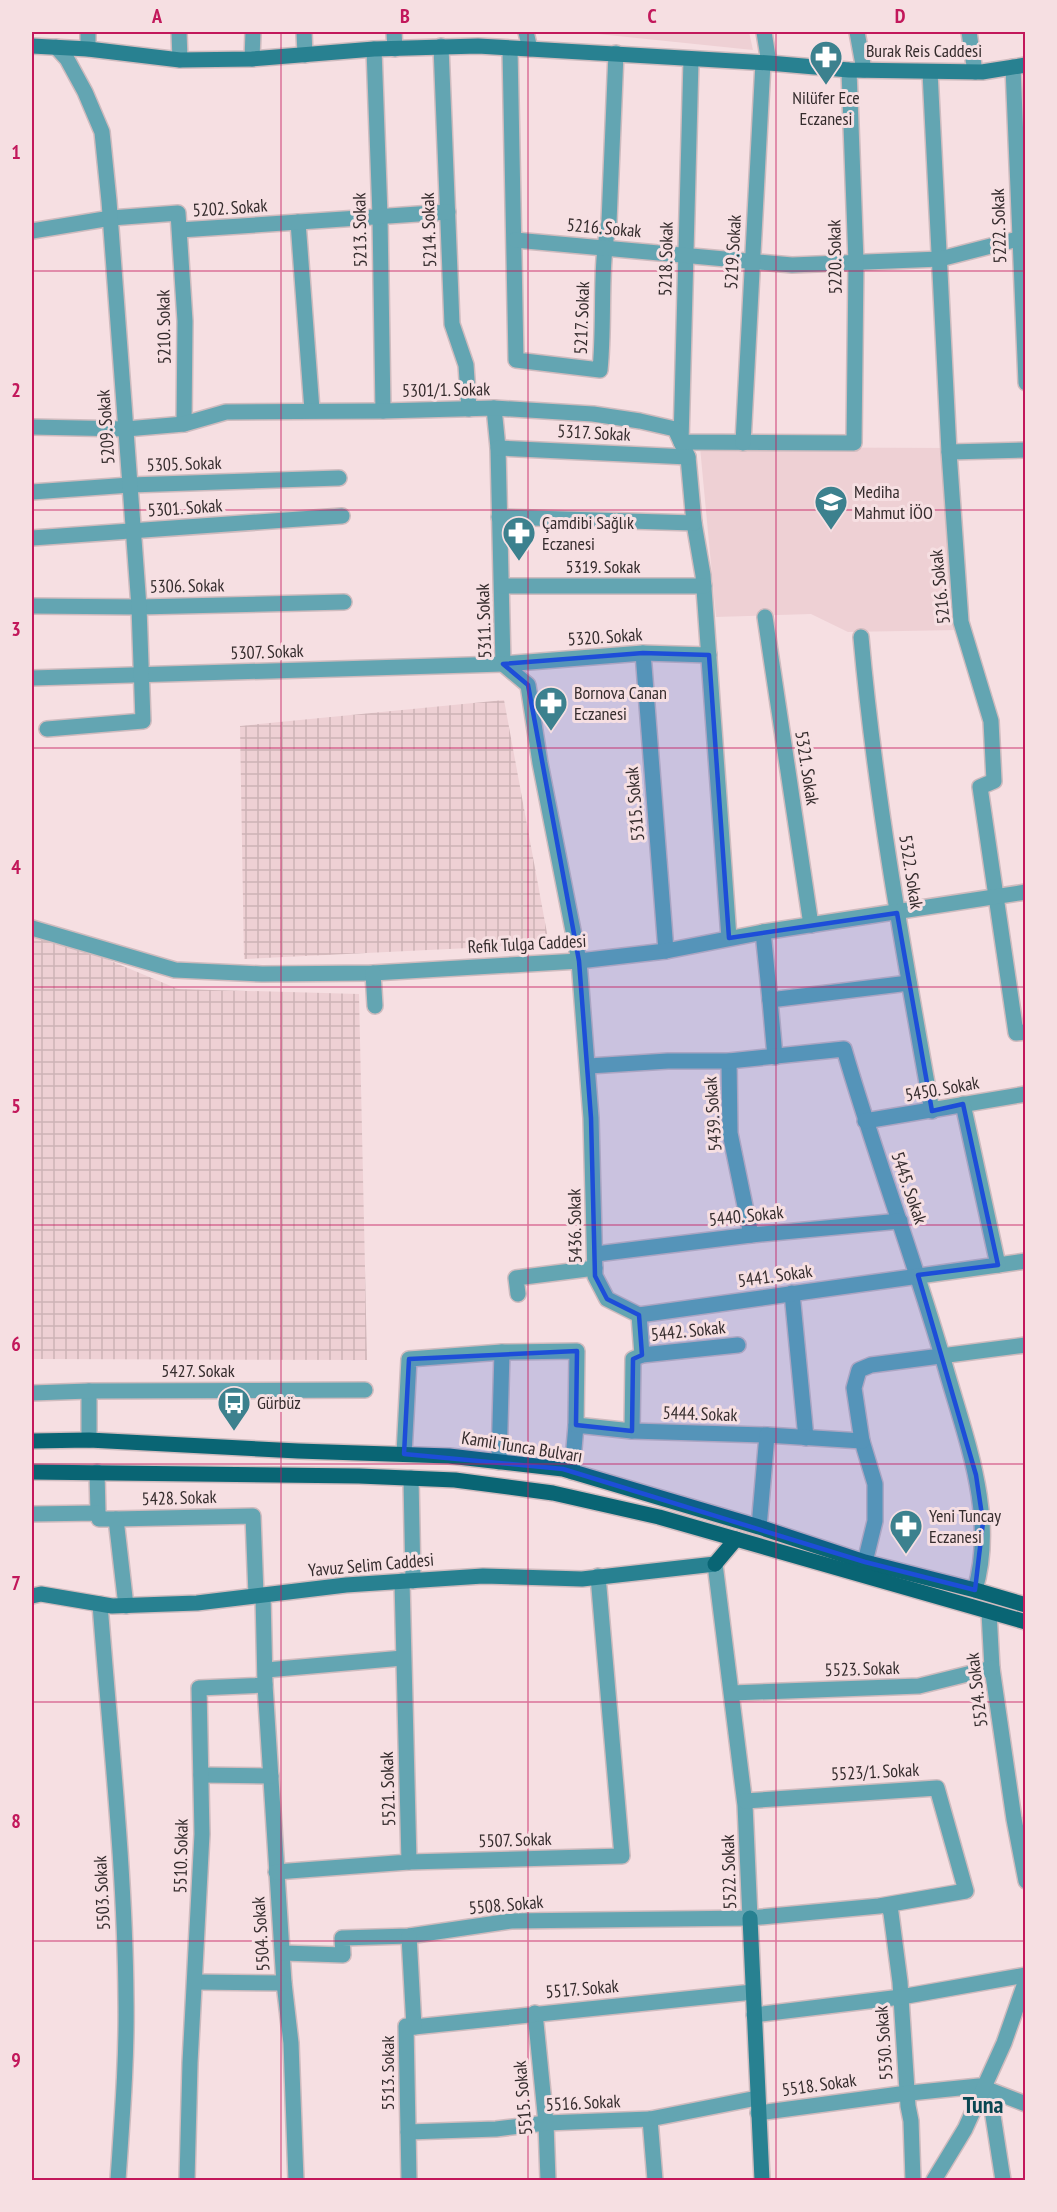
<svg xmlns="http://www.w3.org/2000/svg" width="1057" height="2212" font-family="'PT Sans Narrow',sans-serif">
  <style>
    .built { fill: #eed0d4 }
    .industrial { fill: url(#industrial-grid) }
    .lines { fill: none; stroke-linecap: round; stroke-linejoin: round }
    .street-casing { stroke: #cfbbbe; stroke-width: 18 }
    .secondary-casing { stroke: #cfbbbe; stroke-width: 18 }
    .primary-casing { stroke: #cfbbbe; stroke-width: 18 }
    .street { stroke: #63a5b2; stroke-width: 15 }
    .secondary { stroke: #288191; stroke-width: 15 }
    .primary { stroke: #096574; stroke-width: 15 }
    .marked { fill: #1d4ed8; fill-opacity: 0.2; stroke: #1d4ed8; stroke-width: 4.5; stroke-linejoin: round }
    .grid { fill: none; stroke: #c2185b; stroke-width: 1.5; stroke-opacity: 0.55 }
    .labels { text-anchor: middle; stroke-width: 6; stroke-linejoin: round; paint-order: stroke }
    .street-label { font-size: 18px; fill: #352c2d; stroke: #f6dfe2 }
    .poi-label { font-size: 18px; fill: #352c2d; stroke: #f6dfe2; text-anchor: start }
    .district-label { font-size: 24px; font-weight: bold; fill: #0a4752; stroke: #f6dfe2 }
    .neatline { fill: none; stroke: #c2185b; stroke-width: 2 }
    .grid-label { font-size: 20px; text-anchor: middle; font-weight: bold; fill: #c2185b }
  </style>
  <defs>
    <pattern id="industrial-grid" width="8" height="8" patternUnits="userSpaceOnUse" patternTransform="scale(1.5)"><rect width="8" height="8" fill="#eed0d4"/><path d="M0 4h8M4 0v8" fill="none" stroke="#cdb3b6"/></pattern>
  </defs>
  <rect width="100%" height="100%" fill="#f6dfe2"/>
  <g class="built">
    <polygon points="598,32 749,32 753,50 598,34"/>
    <polygon points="700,447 952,448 958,630 848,632 811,614 716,617"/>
  </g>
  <g class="industrial">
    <polygon points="504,700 549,944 244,959 240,726"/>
    <polygon points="32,928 178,989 359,994 367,1360 32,1359"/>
  </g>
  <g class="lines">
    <g class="street-casing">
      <g id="street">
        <polyline points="179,32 180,60"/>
        <polyline points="304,32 305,55"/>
        <polyline points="394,32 395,49"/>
        <polyline points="526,32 530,49"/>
        <polyline points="764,32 769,63"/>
        <polyline points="857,32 864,70"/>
        <polyline points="969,32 975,72"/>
        <polyline points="441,46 452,324 466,365 469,409"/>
        <polyline points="88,49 88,32"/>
        <polyline points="374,49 380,216 383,411"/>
        <path d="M510 49 516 360 600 370C605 320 599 270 609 222L616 53"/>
        <polyline points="252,59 253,32"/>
        <polyline points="691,60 681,442 688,457 694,523 703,575 729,938"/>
        <polyline points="1013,67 1026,383"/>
        <polyline points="930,72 949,452 961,622 991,721 994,781 980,787 1016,1033 1026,1032"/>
        <polyline points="298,222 312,410"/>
        <polyline points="180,230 448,212"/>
        <polyline points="32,231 111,218 178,213 185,321 184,424"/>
        <polyline points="515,240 792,265 940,259 1026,237"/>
        <polyline points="494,408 498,448 503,664 528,685 540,763 579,961 591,1118 595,1276 607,1299 639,1315 642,1355 633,1359 632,1431 576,1425 572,1472"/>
        <polyline points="32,427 126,429 184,424 226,412 383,411 494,408 593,414 640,421 675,429 681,442 854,443 856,262 849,70"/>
        <polyline points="743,443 763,63"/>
        <polyline points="498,448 688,457"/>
        <polyline points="949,452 1026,450"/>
        <polyline points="32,492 130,485 339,478"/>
        <polyline points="499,517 694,523"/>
        <polyline points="32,538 342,516"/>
        <polyline points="502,586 704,586"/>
        <polyline points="32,606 139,607 344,602"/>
        <polyline points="765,617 811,925"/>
        <path d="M861 637C875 796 904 954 932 1111"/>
        <polyline points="643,653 666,951"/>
        <polyline points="32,678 503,664 643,653 709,655"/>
        <polyline points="47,729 143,721 139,607 109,201 102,132 85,92 67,59 56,47"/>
        <polyline points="32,928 175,970 262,974 373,973 579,961 666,951 763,932 1026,892"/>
        <polyline points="763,932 770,1000 909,983"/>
        <polyline points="373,973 375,1006"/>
        <polyline points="770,1000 775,1057"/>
        <polyline points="729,1061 730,1133 751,1235"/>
        <path d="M589 1066 668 1061H729L844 1049C876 1159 917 1266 948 1376 968 1445 996 1518 975 1590"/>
        <polyline points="865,1121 1026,1094"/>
        <polyline points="596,1254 751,1235 900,1221"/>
        <polyline points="998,1265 1026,1261"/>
        <polyline points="792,1293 806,1438"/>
        <polyline points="518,1294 516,1278 595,1268"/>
        <polyline points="639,1315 998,1265 963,1104"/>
        <polyline points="502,1352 577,1351 576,1425"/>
        <polyline points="642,1355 738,1345"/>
        <polyline points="89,1391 89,1440"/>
        <polyline points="32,1393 89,1391 365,1390"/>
        <polyline points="632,1431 767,1435 862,1441 875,1484 875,1521 865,1562"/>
        <polyline points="862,1441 854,1388 859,1370 871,1365 1026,1345"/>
        <polyline points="404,1454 409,1359 502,1352 499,1462"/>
        <polyline points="97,1472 98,1513"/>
        <polyline points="411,1478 413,1581"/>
        <polyline points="32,1514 98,1513 99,1519 116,1519 253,1516 256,1595"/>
        <polyline points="116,1519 126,1606"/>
        <polyline points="759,1527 767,1435"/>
        <polyline points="715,1564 745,1805 750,1918"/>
        <path d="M100 1604C110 1736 125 1867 126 1999 127 2059 122 2120 118 2180"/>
        <polyline points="989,1612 992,1668 1014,1819 1026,1881"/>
        <polyline points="266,1670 403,1658"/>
        <polyline points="265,1685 284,1983 291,2043 296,2180"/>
        <polyline points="732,1693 919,1686 992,1668"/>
        <polyline points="201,1775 271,1776"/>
        <polyline points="409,1862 622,1856 598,1576"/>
        <polyline points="276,1872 409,1862 402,1581"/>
        <polyline points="888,1905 891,1913 900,1982 908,2106 911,2121 913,2180"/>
        <polyline points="283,1953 343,1955 342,1938 409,1936 511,1921 750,1918 879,1906 966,1891 937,1788 745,1801"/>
        <polyline points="195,1982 284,1983"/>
        <polyline points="535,2013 546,2123 548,2180"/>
        <polyline points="754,2015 901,1997 1026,1975"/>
        <polyline points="414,2027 753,1992"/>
        <polyline points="989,2090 1003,2180"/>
        <polyline points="758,2113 900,2094 979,2086 1026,2104"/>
        <polyline points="650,2119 655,2180"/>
        <polyline points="408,2132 496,2129 546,2123 650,2119 757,2098"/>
        <polyline points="187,2180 190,2063 202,1834 199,1688 265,1685 263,1595"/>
        <polyline points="409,2180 406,2026 414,2027 409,1936"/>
        <polyline points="934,2180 965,2129 1004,2043 1026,1980"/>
      </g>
    </g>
    <g class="secondary-casing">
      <g id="secondary">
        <polyline points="32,46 88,49 180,60 252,59 374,49 478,46 769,63 849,70 982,72 1026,65"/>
        <polyline points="32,1596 41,1594 112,1606 197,1603 346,1585 483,1576 582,1579 715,1564"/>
        <polyline points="750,1918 762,2180"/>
      </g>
    </g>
    <g class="primary-casing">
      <g id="primary">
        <polyline points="32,1441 89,1440 298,1451 449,1456 563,1469 759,1527 865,1562 975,1590 1026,1605"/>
        <polyline points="32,1472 359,1476 455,1480 553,1493 659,1517 1026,1622"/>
        <polyline points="715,1564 736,1539"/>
      </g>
    </g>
    <use href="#street" class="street"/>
    <use href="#secondary" class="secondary"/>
    <use href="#primary" class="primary"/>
  </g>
  <path class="marked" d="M643 653 709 655 729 938 897 913 932 1111 963 1104 998 1265 918 1275 976 1475 983 1522 975 1590 865 1562 563 1469 404 1454 409 1359 577 1351 576 1425 632 1431 633 1359 642 1355 639 1315 607 1299 595 1276 591 1118 579 961 528 685 503 664Z"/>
  <path class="grid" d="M281 32V2180M528 32V2180M776 32V2180M32 271H1026M32 510H1026M32 748H1026M32 987H1026M32 1225H1026M32 1464H1026M32 1702H1026M32 1941H1026"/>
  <defs>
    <g id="pharmacy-pin" transform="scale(1.725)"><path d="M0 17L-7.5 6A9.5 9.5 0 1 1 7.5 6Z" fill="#3c818e" stroke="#f6dfe2"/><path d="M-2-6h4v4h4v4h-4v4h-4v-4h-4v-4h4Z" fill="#fff"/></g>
    <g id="school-pin" transform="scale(1.725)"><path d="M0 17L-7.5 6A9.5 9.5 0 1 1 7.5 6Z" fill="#3c818e" stroke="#f6dfe2"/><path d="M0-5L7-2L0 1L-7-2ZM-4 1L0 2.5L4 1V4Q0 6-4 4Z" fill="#fff"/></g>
    <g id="bus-pin" transform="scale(1.725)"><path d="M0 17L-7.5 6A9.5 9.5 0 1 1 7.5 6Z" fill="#3c818e" stroke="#f6dfe2"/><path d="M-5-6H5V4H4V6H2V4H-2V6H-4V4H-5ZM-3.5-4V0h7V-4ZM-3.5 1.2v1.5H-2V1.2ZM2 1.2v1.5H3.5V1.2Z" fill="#fff"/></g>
  </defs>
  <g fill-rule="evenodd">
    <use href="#pharmacy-pin" x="826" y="57"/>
    <use href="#school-pin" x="831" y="502"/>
    <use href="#pharmacy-pin" x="519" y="533"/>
    <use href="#pharmacy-pin" x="551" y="703"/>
    <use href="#bus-pin" x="234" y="1403"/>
    <use href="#pharmacy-pin" x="906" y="1526"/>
  </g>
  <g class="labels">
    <g class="street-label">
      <text x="924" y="57">Burak Reis Caddesi</text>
      <text transform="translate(230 208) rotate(-4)" y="6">5202. Sokak</text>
      <text transform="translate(999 226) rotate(-92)" y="6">5222. Sokak</text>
      <text transform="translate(604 228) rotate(5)" y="6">5216. Sokak</text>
      <text transform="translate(360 230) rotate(-91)" y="6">5213. Sokak</text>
      <text transform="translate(429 230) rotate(-92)" y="6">5214. Sokak</text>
      <text transform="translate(733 252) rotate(-87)" y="6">5219. Sokak</text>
      <text transform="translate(835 257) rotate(-91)" y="6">5220. Sokak</text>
      <text transform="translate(666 259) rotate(-89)" y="6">5218. Sokak</text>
      <text transform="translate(582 318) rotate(-88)" y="6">5217. Sokak</text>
      <text transform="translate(164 327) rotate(-91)" y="6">5210. Sokak</text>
      <text transform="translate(446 390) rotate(-1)" y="6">5301/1. Sokak</text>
      <text transform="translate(106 427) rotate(-94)" y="6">5209. Sokak</text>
      <text transform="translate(594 433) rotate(3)" y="6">5317. Sokak</text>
      <text transform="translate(184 464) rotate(-2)" y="6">5305. Sokak</text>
      <text transform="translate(185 508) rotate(-4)" y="6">5301. Sokak</text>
      <text x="603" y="573">5319. Sokak</text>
      <text transform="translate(187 586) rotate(-1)" y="6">5306. Sokak</text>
      <text transform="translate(940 587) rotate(-96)" y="6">5216. Sokak</text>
      <text transform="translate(484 621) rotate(-92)" y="6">5311. Sokak</text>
      <text transform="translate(605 637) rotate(-4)" y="6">5320. Sokak</text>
      <text transform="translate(267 652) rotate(-2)" y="6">5307. Sokak</text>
      <text transform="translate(807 768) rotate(81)" y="6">5321. Sokak</text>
      <text transform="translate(635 804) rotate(-95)" y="6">5315. Sokak</text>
      <text transform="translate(911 872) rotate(81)" y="6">5322. Sokak</text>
      <text transform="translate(527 944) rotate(-3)" y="6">Refik Tulga Caddesi</text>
      <text transform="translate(942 1089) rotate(-10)" y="6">5450. Sokak</text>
      <text transform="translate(713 1114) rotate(-94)" y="6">5439. Sokak</text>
      <text transform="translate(909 1188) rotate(71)" y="6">5445. Sokak</text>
      <text transform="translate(746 1216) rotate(-6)" y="6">5440. Sokak</text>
      <text transform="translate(575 1226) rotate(-91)" y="6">5436. Sokak</text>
      <text transform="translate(775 1276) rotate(-8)" y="6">5441. Sokak</text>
      <text transform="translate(688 1331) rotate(-6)" y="6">5442. Sokak</text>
      <text x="198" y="1377">5427. Sokak</text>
      <text transform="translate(700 1414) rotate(2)" y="6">5444. Sokak</text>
      <text transform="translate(522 1447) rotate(9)" y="6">Kamil Tunca Bulvarı</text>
      <text transform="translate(179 1498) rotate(-2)" y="6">5428. Sokak</text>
      <text transform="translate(371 1565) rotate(-5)" y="6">Yavuz Selim Caddesi</text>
      <text transform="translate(862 1669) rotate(-2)" y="6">5523. Sokak</text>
      <text transform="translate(977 1690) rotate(-97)" y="6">5524. Sokak</text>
      <text transform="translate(875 1772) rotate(-3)" y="6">5523/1. Sokak</text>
      <text transform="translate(388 1789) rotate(-92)" y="6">5521. Sokak</text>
      <text transform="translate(515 1840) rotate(-2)" y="6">5507. Sokak</text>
      <text transform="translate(181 1856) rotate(-89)" y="6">5510. Sokak</text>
      <text transform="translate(729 1872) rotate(-92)" y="6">5522. Sokak</text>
      <text transform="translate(102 1893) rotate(-93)" y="6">5503. Sokak</text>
      <text transform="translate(506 1905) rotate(-5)" y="6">5508. Sokak</text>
      <text transform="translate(261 1934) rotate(-94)" y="6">5504. Sokak</text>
      <text transform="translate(582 1989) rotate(-5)" y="6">5517. Sokak</text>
      <text transform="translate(884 2043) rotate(-94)" y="6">5530. Sokak</text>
      <text transform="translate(388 2073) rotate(-90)" y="6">5513. Sokak</text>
      <text transform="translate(819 2085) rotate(-8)" y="6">5518. Sokak</text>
      <text transform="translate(523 2098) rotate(-95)" y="6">5515. Sokak</text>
      <text transform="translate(583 2103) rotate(-3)" y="6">5516. Sokak</text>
    </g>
    <g class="poi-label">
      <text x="826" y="104" text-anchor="middle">Nilüfer Ece<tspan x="826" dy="21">Eczanesi</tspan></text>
      <text x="854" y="498">Mediha<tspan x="854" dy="21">Mahmut İÖO</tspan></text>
      <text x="542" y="529">Çamdibi Sağlık<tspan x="542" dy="21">Eczanesi</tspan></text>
      <text x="574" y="699">Bornova Canan<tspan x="574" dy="21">Eczanesi</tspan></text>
      <text x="257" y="1409">Gürbüz</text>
      <text x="929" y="1522">Yeni Tuncay<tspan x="929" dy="21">Eczanesi</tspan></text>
    </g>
    <g class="district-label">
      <text x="983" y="2113">Tuna</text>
    </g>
  </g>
  <rect width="1057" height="2212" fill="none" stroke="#f6dfe2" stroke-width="66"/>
  <rect x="33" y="33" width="991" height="2146" class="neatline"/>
  <g class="grid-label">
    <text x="157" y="23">A</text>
    <text x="405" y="23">B</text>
    <text x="652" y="23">C</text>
    <text x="900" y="23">D</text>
    <text x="16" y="159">1</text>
    <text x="16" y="397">2</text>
    <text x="16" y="636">3</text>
    <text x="16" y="874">4</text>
    <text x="16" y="1113">5</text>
    <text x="16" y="1351">6</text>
    <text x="16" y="1590">7</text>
    <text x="16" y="1828">8</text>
    <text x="16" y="2067">9</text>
  </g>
</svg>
